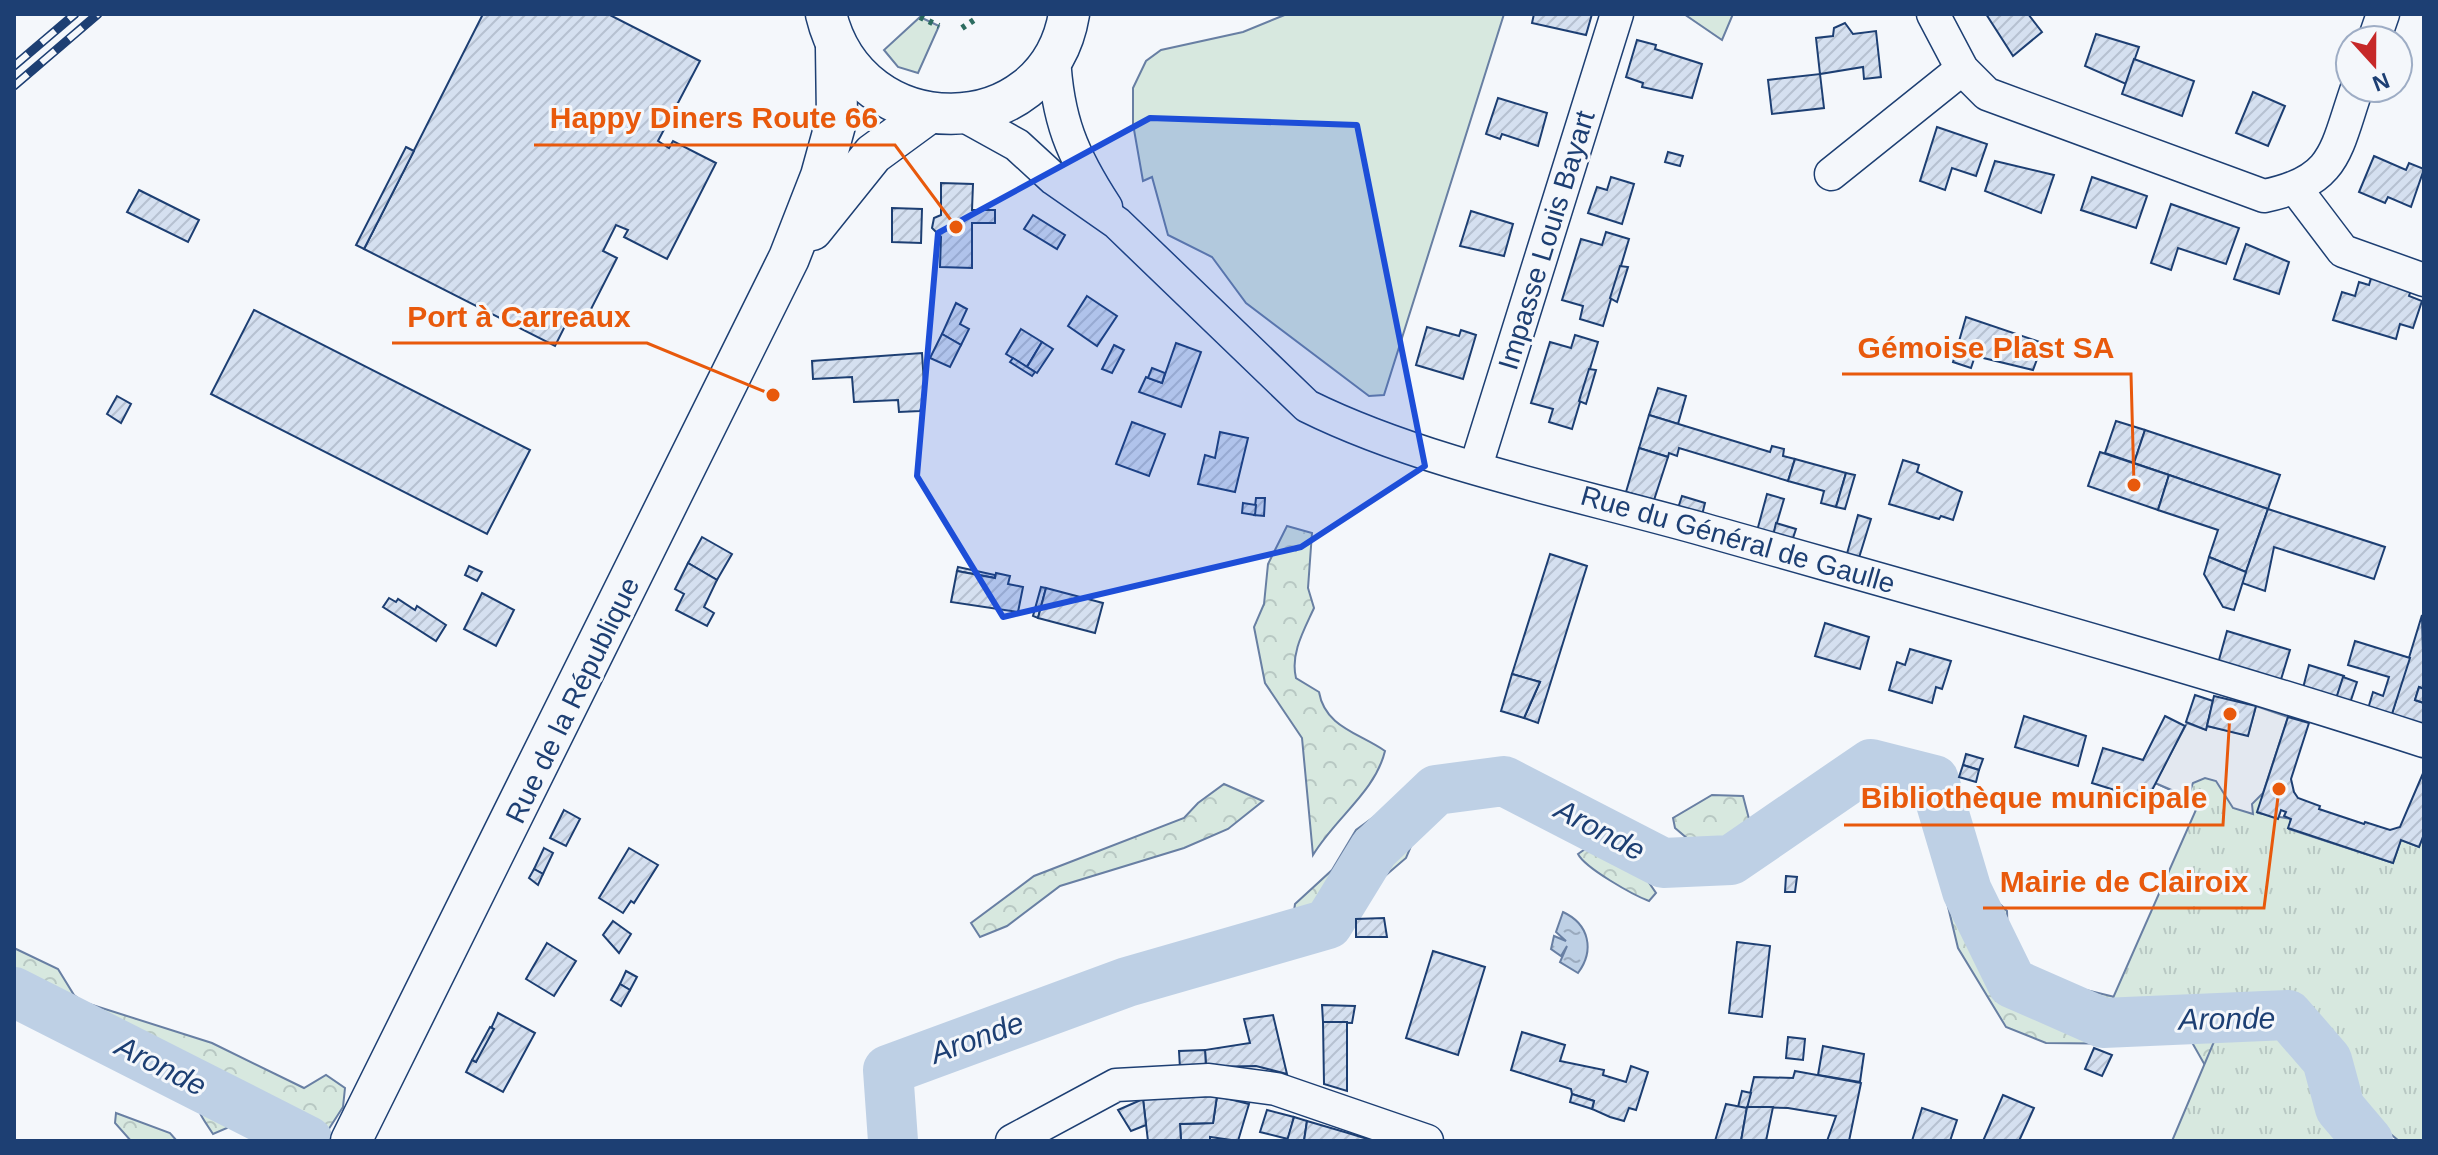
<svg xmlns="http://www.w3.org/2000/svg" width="2438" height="1155" font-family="Arial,sans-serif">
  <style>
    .grass { fill: #d7e8df; stroke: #687fa3; stroke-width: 2 }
    .forest { fill: url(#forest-crowns); stroke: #687fa3; stroke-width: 2 }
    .park { fill: url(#park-tufts); stroke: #687fa3; stroke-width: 2 }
    .parking { fill: #e3e8f0; stroke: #687fa3; stroke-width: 2 }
    .water { fill: url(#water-ripples); stroke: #687fa3; stroke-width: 2 }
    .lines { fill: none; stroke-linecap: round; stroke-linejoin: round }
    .river { stroke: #bed0e5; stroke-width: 50 }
    .building { fill: url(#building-hatch); stroke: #1d3f73; stroke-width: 2 }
    .minor-casing { stroke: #1d3f73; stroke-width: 35 }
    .major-casing { stroke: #1d3f73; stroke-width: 43 }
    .minor { stroke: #f4f7fb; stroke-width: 32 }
    .major { stroke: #f4f7fb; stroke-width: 40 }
    .rail-casing { stroke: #1d3f73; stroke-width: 9 }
    .rail { stroke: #f4f7fb; stroke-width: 6; stroke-dasharray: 18; stroke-linecap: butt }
    .hedge { stroke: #2c6c60; stroke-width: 6; stroke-dasharray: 4 6; stroke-linecap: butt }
    .marked { fill: #1d4ed8; fill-opacity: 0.2; stroke: #1d4ed8; stroke-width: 6; stroke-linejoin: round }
    .labels { text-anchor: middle; stroke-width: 6; stroke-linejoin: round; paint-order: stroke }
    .street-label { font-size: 28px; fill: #1d3f73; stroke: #f4f7fb }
    .water-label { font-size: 30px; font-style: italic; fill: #1d3f73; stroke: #f4f7fb }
    .leader { fill: none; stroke: #e8590c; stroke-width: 3 }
    .callout-dot { fill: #e8590c; stroke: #f4f7fb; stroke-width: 3 }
    .callout-label { font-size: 30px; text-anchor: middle; font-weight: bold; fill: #e8590c; stroke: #f4f7fb; stroke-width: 6; stroke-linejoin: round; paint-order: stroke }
  </style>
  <defs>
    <pattern id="forest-crowns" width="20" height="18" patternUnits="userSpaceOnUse" patternTransform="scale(2)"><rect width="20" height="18" fill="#d7e8df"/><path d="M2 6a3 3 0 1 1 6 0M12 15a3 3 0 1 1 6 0" fill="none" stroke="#b8c8c3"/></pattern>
    <pattern id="park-tufts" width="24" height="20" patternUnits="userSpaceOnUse" patternTransform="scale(2)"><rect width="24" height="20" fill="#d7e8df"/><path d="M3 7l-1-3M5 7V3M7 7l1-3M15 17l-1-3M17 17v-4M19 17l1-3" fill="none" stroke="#b8c8c3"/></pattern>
    <pattern id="water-ripples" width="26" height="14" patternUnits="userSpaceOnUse" patternTransform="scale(2)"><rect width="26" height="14" fill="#bed0e5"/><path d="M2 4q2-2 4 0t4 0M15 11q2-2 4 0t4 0" fill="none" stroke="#9aaabe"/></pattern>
    <pattern id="building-hatch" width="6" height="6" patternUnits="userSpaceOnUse" patternTransform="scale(2)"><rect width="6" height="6" fill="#d5e0f0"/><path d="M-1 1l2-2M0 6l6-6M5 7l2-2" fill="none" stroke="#b6c1d1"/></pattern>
  </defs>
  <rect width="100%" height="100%" fill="#f4f7fb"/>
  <g class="grass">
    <polygon points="1287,14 1504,14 1384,395 1369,396 1246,303 1212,257 1168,235 1152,177 1143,181 1133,124 1133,88 1146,61 1161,50 1243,32"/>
    <polygon points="1684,14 1733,14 1722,40"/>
    <polygon points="920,17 939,26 918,73 898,67 884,50"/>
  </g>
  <g class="forest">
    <path d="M1287 526 1312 533 1308 588 1314 608C1304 630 1290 654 1296 678L1319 692C1325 727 1359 733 1385 751 1375 792 1336 817 1313 855L1302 738 1265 683 1254 627 1264 604 1268 564Z"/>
    <path d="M1847 759 1866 767 1868 777 1865 793 1820 825 1755 860 1688 839 1675 828 1673 818 1712 795 1743 796 1749 819 1756 824C1791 808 1812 775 1847 759Z"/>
    <polygon points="1224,784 1263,801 1228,829 1184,848 1060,886 1007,926 980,937 971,923 1034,876 1184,818 1198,803"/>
    <path d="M1452 804 1417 832 1406 858 1364 894 1348 923 1316 946H1305L1304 940C1317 926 1333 917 1347 904 1382 869 1394 813 1452 804Z"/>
    <polygon points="1567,804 1609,816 1637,839 1625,851 1599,841 1570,822"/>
    <polygon points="1382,811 1387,815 1383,823 1319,909 1304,914 1294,911 1295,904 1332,870 1356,830"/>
    <polygon points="1958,826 1967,830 1979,858 1983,888 2007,911 2008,942 2037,978 2131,1001 2234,974 2224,1099 2189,1037 2141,1044 2046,1043 2006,1027 1958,948 1930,832"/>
    <path d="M1591 845 1641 871 1656 893 1649 901C1633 895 1585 868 1578 854Z"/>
    <path d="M14 948 58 969 74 995 83 1002 212 1043 304 1088 326 1075 345 1088 343 1107 321 1141H266L283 1115C270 1099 259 1101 240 1107L227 1128 213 1134C192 1103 195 1107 211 1075L172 1055 64 1040 14 1017Z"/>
    <polygon points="116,1113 170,1133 177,1141 131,1141 115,1123"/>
  </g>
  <polygon class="park" points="2256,706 2288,717 2258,813 2291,819 2289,829 2393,863 2401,840 2419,847 2424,834 2424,1141 2399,1141 2376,1122 2345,1135 2342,1141 2172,1141 2232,999 2105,1016 2199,803 2155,783 2207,726 2248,735"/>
  <polygon class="parking" points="2256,706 2288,717 2263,793 2252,804 2253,814 2233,808 2216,781 2205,778 2193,783 2188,797 2155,783 2187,723 2206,730 2207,726 2248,735"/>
  <path class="water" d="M1563 912C1589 924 1595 950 1578 973L1560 962 1567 946 1561 956 1551 949 1554 936 1566 941 1556 932Z"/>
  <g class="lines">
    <g class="river">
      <polyline points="14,992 308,1141"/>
      <polyline points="893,1141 888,1070 1127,982 1328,924 1374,849 1436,790 1504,781 1663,863 1731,860 1871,764 1934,780 1967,891 2012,983 2103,1023 2288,1015 2327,1060 2340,1108 2368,1141"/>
    </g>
  </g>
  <g class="building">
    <polygon points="483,14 608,14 700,61 658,141 669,148 673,141 716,163 667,259 624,237 628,230 616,225 603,251 617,258 586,319 572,312 555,346 364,249"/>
    <polygon points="1534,14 1592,14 1586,35 1532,23"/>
    <polygon points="1986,14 2028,14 2042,32 2013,56"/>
    <polygon points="1845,23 1853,34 1876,31 1881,77 1864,79 1863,67 1820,74 1816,38 1833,36 1834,28"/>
    <polygon points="2096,34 2139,47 2126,84 2085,66"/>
    <polygon points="1637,40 1656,45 1655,49 1702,64 1692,98 1642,87 1643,83 1626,77"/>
    <polygon points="2134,59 2194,81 2182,116 2122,94"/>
    <polygon points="1820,74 1824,108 1772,114 1768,80"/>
    <polygon points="2253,92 2285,106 2268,146 2236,133"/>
    <polygon points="1498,98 1547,113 1538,146 1502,134 1500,139 1486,134"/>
    <polygon points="1937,127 1987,144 1976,176 1952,168 1945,190 1920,181"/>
    <polygon points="406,147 414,151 364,249 356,245"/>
    <polygon points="1668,152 1683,156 1680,166 1665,162"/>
    <polygon points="2374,156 2406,170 2409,163 2424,169 2411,207 2388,197 2385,203 2359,192"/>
    <polygon points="1995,161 2054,175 2041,213 1985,191"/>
    <polygon points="1611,177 1634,184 1622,224 1588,213 1597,187 1607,190"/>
    <polygon points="2092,177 2147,196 2136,228 2081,210"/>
    <polygon points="941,183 973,184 972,210 995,210 995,223 972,223 972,268 940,267 941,237 932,228 934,218 941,215"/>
    <polygon points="139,190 199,220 188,242 127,212"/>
    <polygon points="2171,204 2239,228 2226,264 2178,248 2171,270 2151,263"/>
    <polygon points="892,208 922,209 921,243 892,242"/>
    <polygon points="1471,211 1513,224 1504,256 1460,246"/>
    <polygon points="1033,215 1065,235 1057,249 1024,229"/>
    <polygon points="1606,232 1629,239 1603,326 1580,319 1583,306 1562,300 1581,239 1602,245"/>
    <polygon points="2246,244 2289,262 2279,294 2234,279"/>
    <polygon points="1620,266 1628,267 1617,302 1610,298"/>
    <polygon points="2371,278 2411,290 2409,296 2422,301 2413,328 2400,324 2396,339 2333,320 2342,292 2355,296 2359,282 2369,285"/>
    <polygon points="1087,296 1117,316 1097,346 1068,326"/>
    <polygon points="956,303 967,309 960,324 969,329 961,345 942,334"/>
    <polygon points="254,310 530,450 487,534 211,394"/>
    <polygon points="1966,317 2043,343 2033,370 1975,356 1971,368 1953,362"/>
    <polygon points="1427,327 1459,336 1461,330 1476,335 1463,379 1416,365"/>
    <polygon points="1021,329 1042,342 1027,367 1006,354"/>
    <polygon points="942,334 961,345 950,367 930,358"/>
    <polygon points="1575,335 1598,342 1572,429 1549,422 1553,409 1531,403 1550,342 1571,348"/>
    <polygon points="1042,342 1053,349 1037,373 1027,367"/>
    <polygon points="1176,343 1201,352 1181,407 1139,392 1146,377 1162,383"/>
    <polygon points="1114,345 1124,350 1112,373 1102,369"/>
    <polygon points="922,353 925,399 920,411 899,412 898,400 854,402 852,377 813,379 812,361"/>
    <polygon points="1013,358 1035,372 1032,376 1010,362"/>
    <polygon points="1152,368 1165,373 1162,383 1148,378"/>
    <polygon points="1589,369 1596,370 1586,404 1579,401"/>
    <polygon points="1658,388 1686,396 1678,424 1649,415"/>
    <polygon points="117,396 131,404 121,423 107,414"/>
    <polygon points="1649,415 1770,452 1772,446 1784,449 1783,456 1795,459 1788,481 1679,448 1677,456 1669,453 1668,457 1639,448"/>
    <polygon points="2116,421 2145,430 2134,463 2105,453"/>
    <polygon points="1132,422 1165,434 1149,476 1116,464"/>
    <polygon points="2145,430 2280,475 2268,509 2134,463"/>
    <polygon points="1220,432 1248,438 1235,492 1198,484 1205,455 1215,458"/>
    <polygon points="1639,448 1668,457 1654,500 1626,492"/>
    <polygon points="2100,452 2169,475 2158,510 2088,486"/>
    <polygon points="1795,459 1846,473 1836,507 1821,503 1824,491 1788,481"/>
    <polygon points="1903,460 1919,465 1917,472 1962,492 1953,520 1941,516 1939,519 1889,504"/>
    <polygon points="1846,473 1855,475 1845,509 1836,507"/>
    <polygon points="2169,475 2268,509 2246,572 2209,557 2218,530 2158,510"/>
    <polygon points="1767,494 1784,499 1773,536 1757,531"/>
    <polygon points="1682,496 1705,503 1702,515 1678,508"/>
    <polygon points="1256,498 1265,498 1264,516 1254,515"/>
    <polygon points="1243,503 1256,505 1255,515 1242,513"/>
    <polygon points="2268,509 2385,547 2374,579 2274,547 2265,591 2242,583"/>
    <polygon points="1858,515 1871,519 1858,561 1846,557"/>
    <polygon points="1776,523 1796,529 1792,541 1773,536"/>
    <polygon points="702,537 732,554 717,580 688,563"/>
    <polygon points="1550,554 1587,566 1538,723 1524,718 1540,682 1512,674"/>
    <polygon points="2209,557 2246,572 2234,610 2223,607 2204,574"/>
    <polygon points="688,563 717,580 704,607 714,613 707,626 676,610 684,594 675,589"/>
    <polygon points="469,566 482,572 477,581 465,575"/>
    <polygon points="958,567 995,575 995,578 957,571"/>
    <polygon points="957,571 995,578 996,573 1010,576 1008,584 1023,587 1018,612 951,602"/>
    <polygon points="1041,587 1046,588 1038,618 1033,616"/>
    <polygon points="1046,588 1103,603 1095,633 1038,618"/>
    <polygon points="482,593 514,610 496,646 464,629"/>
    <polygon points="389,598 396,602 398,599 415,610 417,606 446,625 436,641 383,607"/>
    <polygon points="2422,615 2424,689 2419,687 2415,700 2424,703 2424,729 2390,720"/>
    <polygon points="1825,623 1869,637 1860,669 1815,656"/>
    <polygon points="2227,631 2290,650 2279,686 2217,667"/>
    <polygon points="2355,641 2410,658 2390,720 2367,712 2373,692 2383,696 2389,677 2348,665"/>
    <polygon points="1910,649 1951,661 1942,689 1936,687 1932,703 1889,690 1897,662 1905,665"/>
    <polygon points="2309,665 2344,676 2335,702 2303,688"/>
    <polygon points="1512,674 1540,682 1524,718 1501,711"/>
    <polygon points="2343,677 2357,682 2349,706 2335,702"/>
    <polygon points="2419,687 2424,689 2424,703 2415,700"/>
    <polygon points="2195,695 2213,701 2206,730 2186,722"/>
    <polygon points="2214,696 2256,706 2248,736 2207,726"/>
    <polygon points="2024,716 2086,736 2078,766 2015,747"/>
    <polygon points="2165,716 2185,726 2147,800 2092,783 2103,748 2143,760"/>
    <polygon points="2288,717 2309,723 2291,779 2294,792 2298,798 2320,806 2319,809 2364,824 2365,822 2390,830 2400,827 2424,771 2424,834 2419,847 2401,840 2393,863 2288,828 2291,819 2284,816 2286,812 2281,810 2278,819 2257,812"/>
    <polygon points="1966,754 1983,759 1979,770 1963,765"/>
    <polygon points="1963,765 1979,770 1976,782 1959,777"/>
    <polygon points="564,810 580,819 566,846 550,838"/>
    <polygon points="544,848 553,853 543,874 534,869"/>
    <polygon points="629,848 658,865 634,903 631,901 623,913 599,898"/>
    <polygon points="534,869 543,874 538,885 529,878"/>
    <polygon points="1786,876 1797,877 1795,892 1785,892"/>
    <polygon points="1384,918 1387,937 1356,937 1356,919"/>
    <polygon points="613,921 631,934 619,953 603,935"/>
    <polygon points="1737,942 1770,946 1762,1017 1729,1013"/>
    <polygon points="547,943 576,961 554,996 526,979"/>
    <polygon points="1433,951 1485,967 1458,1055 1406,1038"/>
    <polygon points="626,971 637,977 630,990 620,984"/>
    <polygon points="620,984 630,990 621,1006 611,1000"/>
    <polygon points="1322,1005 1355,1006 1352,1023 1323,1022"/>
    <polygon points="498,1013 535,1033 503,1092 466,1072 472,1060 476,1062"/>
    <polygon points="1273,1015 1287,1074 1256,1066 1206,1067 1205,1050 1250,1043 1244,1019"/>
    <polygon points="1323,1022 1347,1022 1347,1091 1324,1084"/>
    <polygon points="490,1027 494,1029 476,1062 472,1060"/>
    <polygon points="1522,1032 1565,1045 1560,1061 1604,1070 1603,1075 1626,1082 1631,1066 1648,1072 1636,1110 1629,1108 1624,1121 1610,1117 1592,1109 1594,1101 1572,1094 1571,1089 1511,1070"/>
    <polygon points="1788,1037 1805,1039 1803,1060 1786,1058"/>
    <polygon points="1823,1046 1864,1054 1860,1082 1818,1075"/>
    <polygon points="2094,1048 2112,1055 2102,1076 2085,1069"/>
    <polygon points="1205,1050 1206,1067 1180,1068 1179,1051"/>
    <polygon points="1795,1071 1861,1083 1849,1141 1827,1141 1836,1116 1788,1108 1747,1107 1754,1077 1793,1078"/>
    <polygon points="1742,1091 1751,1093 1747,1108 1738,1107"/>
    <polygon points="1572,1094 1594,1101 1592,1109 1570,1102"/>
    <polygon points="2003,1095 2034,1108 2019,1141 1983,1141"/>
    <polygon points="1217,1096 1249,1104 1238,1141 1210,1137 1210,1141 1181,1141 1180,1124 1213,1123"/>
    <polygon points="1217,1096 1213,1123 1180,1124 1181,1141 1148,1141 1143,1099"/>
    <polygon points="1143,1099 1146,1125 1131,1131 1118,1110"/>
    <polygon points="1726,1104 1747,1108 1741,1141 1715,1141"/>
    <polygon points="1747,1107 1773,1107 1766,1141 1741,1141"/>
    <polygon points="1922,1108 1957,1120 1950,1141 1912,1141"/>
    <polygon points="1267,1110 1294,1117 1288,1139 1260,1132"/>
    <polygon points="1294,1117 1307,1121 1304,1141 1287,1141"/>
    <polygon points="1307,1121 1348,1133 1374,1141 1304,1141"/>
  </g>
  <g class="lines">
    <g class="minor-casing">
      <g id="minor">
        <path d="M1933 14 1962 69 1987 94 2264 196C2337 181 2335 151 2357 88"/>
        <polyline points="2374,40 2383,14"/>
        <path d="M1054 56C1057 119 1072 155 1106 207"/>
        <path d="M961 114 1017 145 1054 179 1117 223 1307 406C1424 464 1578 494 1705 530 1945 598 2186 664 2424 741"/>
        <polyline points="1831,174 1962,69"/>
        <polyline points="2296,189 2343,251 2424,280"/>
        <polyline points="1476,466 1617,14"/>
        <polyline points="1012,1141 1116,1085 1209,1080 1276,1089 1427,1141"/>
      </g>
    </g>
    <g class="major-casing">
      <g id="major">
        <path d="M826 14C858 148 1047 146 1069 14"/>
        <polyline points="812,230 873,154 929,113"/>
        <polyline points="351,1141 789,258 821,176 837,118 836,48"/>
      </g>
    </g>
    <use href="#minor" class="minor"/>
    <use href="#major" class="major"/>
    <g class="rail-casing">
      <g id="rail">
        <polyline points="14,66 75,14"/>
        <polyline points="14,86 98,14"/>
      </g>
    </g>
    <use href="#rail" class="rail"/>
    <g class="hedge">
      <polyline points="920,17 939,26"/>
      <polyline points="962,28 977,18"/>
    </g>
  </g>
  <path class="marked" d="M1150 118 1357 125 1425 466 1301 547 1003 617 917 476 938 233Z"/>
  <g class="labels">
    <g class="street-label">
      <text transform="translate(1546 240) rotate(-73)" y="10">Impasse Louis Bayart</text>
      <text transform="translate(1738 539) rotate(16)" y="10">Rue du Général de Gaulle</text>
      <text transform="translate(572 700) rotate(-64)" y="10">Rue de la République</text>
    </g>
    <g class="water-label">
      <text transform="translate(1600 830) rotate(28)" y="10">Aronde</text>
      <text transform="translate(2227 1019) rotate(-1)" y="10">Aronde</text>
      <text transform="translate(977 1038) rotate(-20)" y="10">Aronde</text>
      <text transform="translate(161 1066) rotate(27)" y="10">Aronde</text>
    </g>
  </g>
  <path class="leader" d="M956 227L895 145H534M773 395L647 343H392M2134 485L2131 374H1842M2230 714L2223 825H1844M2279 789L2264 908H1983"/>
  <g class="callout-dot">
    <circle cx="956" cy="227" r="8"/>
    <circle cx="773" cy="395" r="8"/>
    <circle cx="2134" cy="485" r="8"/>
    <circle cx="2230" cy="714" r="8"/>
    <circle cx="2279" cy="789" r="8"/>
  </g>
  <g class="callout-label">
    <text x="714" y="128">Happy Diners Route 66</text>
    <text x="519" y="327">Port à Carreaux</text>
    <text x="1986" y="358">Gémoise Plast SA</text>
    <text x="2034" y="808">Bibliothèque municipale</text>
    <text x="2124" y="892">Mairie de Clairoix</text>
  </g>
  <rect width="2438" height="1155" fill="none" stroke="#1d3f73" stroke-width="32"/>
  <g transform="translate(2374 64) rotate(159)"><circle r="38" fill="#f4f7fb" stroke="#9eadc5" stroke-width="2"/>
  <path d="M0-6L14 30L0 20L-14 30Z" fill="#c62828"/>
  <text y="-12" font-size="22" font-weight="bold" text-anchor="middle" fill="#1d3f73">N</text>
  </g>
</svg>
